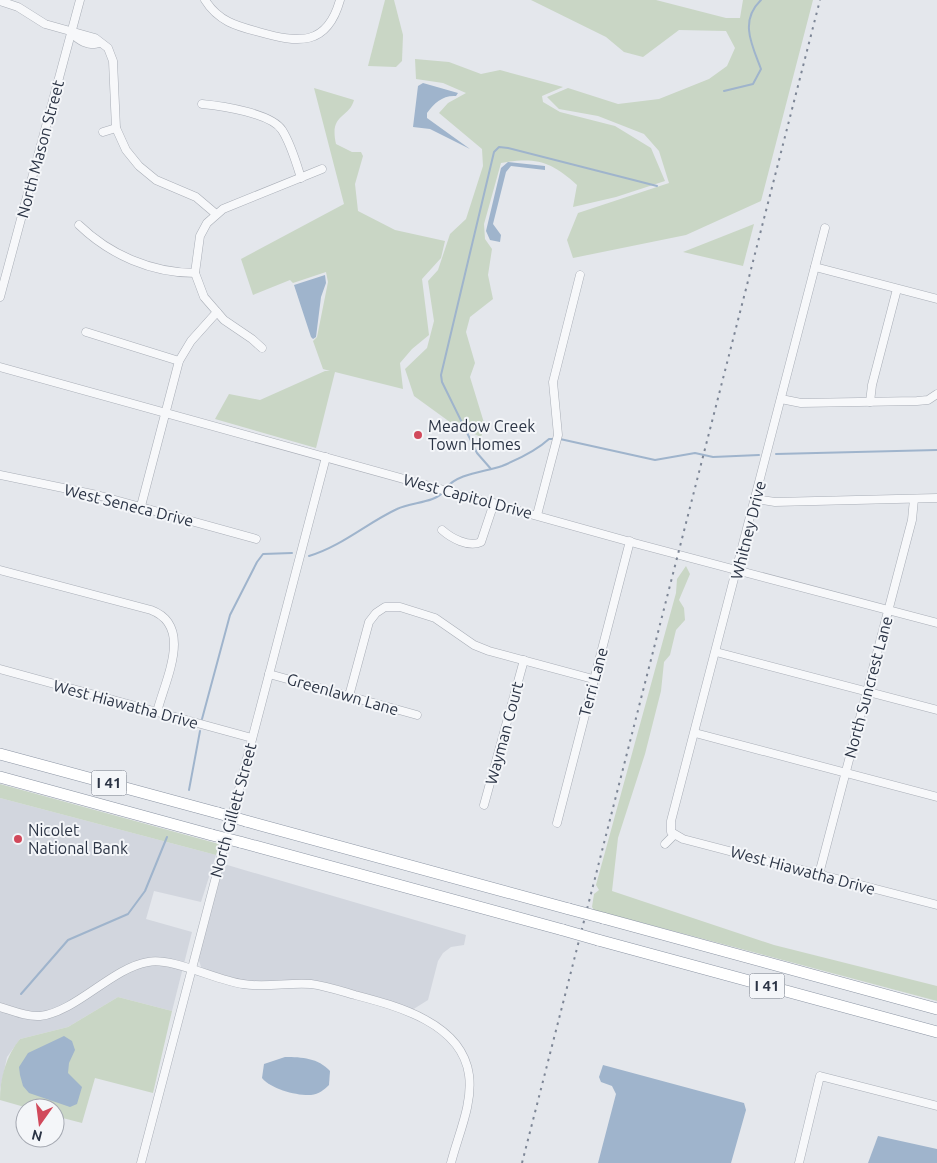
<svg xmlns="http://www.w3.org/2000/svg" width="937" height="1163" font-family="Ubuntu,sans-serif">
  <style>
    .built { fill: #d2d6de }
    .green { fill: #c9d6c5 }
    .water { fill: #9fb4cc }
    .lines { fill: none; stroke-linecap: round; stroke-linejoin: round }
    .stream { stroke: #9fb4cc; stroke-width: 2 }
    .minor-casing { stroke: #a9aeb7; stroke-width: 9 }
    .highway-casing { stroke: #8b94a3; stroke-width: 12 }
    .minor { stroke: #f7f8fa; stroke-width: 8 }
    .highway { stroke: #fff; stroke-width: 11 }
    .rail { stroke: #7d8696; stroke-width: 2; stroke-dasharray: 2.5 5; stroke-linecap: butt }
    .highway-bridge-casing { stroke: #8b94a3; stroke-width: 12; stroke-linecap: butt }
    .highway-bridge { stroke: #fff; stroke-width: 11 }
    .poi-dot { fill: #d1495b; stroke: #f4f6f9; stroke-width: 2 }
    .labels { text-anchor: middle; stroke-width: 4; stroke-linejoin: round; paint-order: stroke }
    .shield { fill: #f4f6f9; stroke: #676e7b; stroke-width: 1 }
    .shield-label { font-size: 15px; font-weight: bold; fill: #2b3445 }
    .street-label { font-size: 16px; fill: #2b3445; stroke: #f4f6f9 }
    .poi-label { font-size: 16px; fill: #2b3445; stroke: #f4f6f9; text-anchor: start }
  </style>
  <rect width="100%" height="100%" fill="#e4e7ec"/>
  <g class="built">
    <polygon points="0,798 216,855 201,902 154,891 146,919 192,932 172,1011 118,997 68,1027 20,1039 7,1057 0,1090"/>
    <polygon points="224,864 466,935 464,945 451,947 443,953 438,961 428,1000 412,1010 390,1002 279,981 250,982 221,976 201,967 198,957"/>
  </g>
  <g class="green">
    <polygon points="385,0 394,0 403,35 402,61 396,67 368,66"/>
    <polygon points="531,0 656,0 726,18 740,18 743,0 813,0 761,201 686,235 573,258 567,240 578,213 669,183 659,151 644,134 598,116 559,109 547,97 568,88 618,104 659,99 709,79 727,66 735,48 726,31 679,30 643,57 624,52 606,37"/>
    <path d="M415 59 449 62 481 74 500 70 563 87 542 96 543 102 560 112 615 126 651 148 665 181 616 197 573 207 577 185C551 161 535 157 501 163L484 224 485 239 492 249 488 275 493 299 470 317 466 332 475 363 470 377 485 426 481 437 454 425 414 396 405 369 427 348 434 321 428 281 438 270 450 234 466 219 483 166 482 149 439 113 448 103 466 93 443 83 416 79Z"/>
    <path d="M314 88 354 100C349 119 329 113 336 144L352 152H361L363 156 355 184 358 211 395 230 445 241 441 258 422 279 429 335 412 349 400 363 403 389 335 372 316 448 215 419 229 394 260 400 325 371H330L323 369 313 341 317 337 328 282 326 272 293 283 290 280 253 295 241 259 344 204Z"/>
    <polygon points="754,224 743,266 683,252"/>
    <polygon points="686,566 690,574 679,600 684,608 685,620 676,630 670,655 664,662 661,691 645,754 618,838 612,891 774,945 937,986 937,1001 594,910 592,907 594,894 599,890 596,885 676,593 677,579"/>
    <polygon points="0,784 219,844 216,855 0,798"/>
    <path d="M118 997 172 1011 153 1093 95 1078 82 1123 55 1116V1108H28L0 1100C0 1078 6 1056 20 1039L68 1027Z"/>
  </g>
  <g class="water">
    <path d="M423 83 458 93 456 96C443 95 434 103 427 113V118L470 149 430 129 413 127 418 86Z"/>
    <polygon points="508,162 545,166 545,170 511,166 506,172 493,224 501,235 500,242 490,240 486,231 501,168"/>
    <polygon points="325,275 326,283 321,297 316,337 313,339 311,337 294,285"/>
    <polygon points="64,1036 72,1041 75,1050 69,1063 68,1073 82,1087 77,1104 70,1107 29,1093 23,1086 20,1075 19,1067 28,1053"/>
    <path d="M285 1057C302 1057 318 1058 330 1071L329 1085C324 1090 319 1094 311 1095 297 1096 271 1089 262 1078L264 1064Z"/>
    <polygon points="603,1065 744,1103 746,1110 731,1163 598,1163 616,1094 612,1086 601,1082 599,1077"/>
    <polygon points="878,1136 937,1149 937,1163 868,1163"/>
  </g>
  <g class="lines">
    <g class="stream">
      <path d="M724 91 753 84 761 69C752 45 739 21 761 0"/>
      <polyline points="560,439 655,460 695,453 713,457 759,455"/>
      <polyline points="776,454 937,450"/>
      <polyline points="491,469 477,453 442,382 441,375 494,152 499,147 508,148 657,186"/>
      <path d="M446 488C458 473 485 472 502 466 519 459 536 451 549 439H555"/>
      <path d="M309 556C342 546 367 523 397 509 411 502 434 503 443 492"/>
      <polyline points="202,719 230,615 257,562 263,554 292,553"/>
      <polyline points="189,790 200,731"/>
      <polyline points="21,994 68,940 128,914 145,891 167,837"/>
    </g>
    <g class="minor-casing">
      <g id="minor">
        <path d="M205 0C218 21 236 26 259 32 298 43 327 47 340 0"/>
        <polyline points="0,1 18,7 45,24 95,38 108,48 113,61 116,128 126,150 139,166 156,180 196,197 216,214"/>
        <path d="M71 33C79 40 88 47 99 43"/>
        <path d="M202 104C222 106 271 113 282 130 291 144 296 162 301 178"/>
        <polyline points="103,132 116,128"/>
        <path d="M79 225C110 255 152 273 195 273"/>
        <polyline points="825,228 671,821 671,832 683,839 937,905"/>
        <polyline points="815,267 937,299"/>
        <polyline points="0,297 80,0"/>
        <polyline points="86,332 179,361"/>
        <polyline points="262,348 252,339 224,320 204,297 195,273 200,236 207,223 223,209 322,169"/>
        <polyline points="0,367 638,544 937,623"/>
        <polyline points="781,399 801,403 917,401 928,400 937,394"/>
        <polyline points="870,402 872,385 897,289"/>
        <polyline points="0,475 97,495 256,539"/>
        <polyline points="756,499 775,502 937,498"/>
        <polyline points="141,506 179,361 191,341 217,312"/>
        <polyline points="537,515 558,435 553,382 580,275"/>
        <path d="M442 530C451 538 469 548 481 542L494 503"/>
        <path d="M0 570 151 610C194 626 165 680 157 712"/>
        <polyline points="716,652 937,710"/>
        <polyline points="0,669 252,738"/>
        <polyline points="269,674 417,715"/>
        <polyline points="349,696 369,622 376,613 385,607 400,607 435,618 474,645 489,651 593,679"/>
        <polyline points="695,733 937,797"/>
        <polyline points="484,805 524,660"/>
        <polyline points="557,823 630,541"/>
        <polyline points="665,844 674,835"/>
        <polyline points="819,874 912,520 914,499"/>
        <path d="M0 1007C13 1011 27 1017 40 1016 76 1012 112 968 148 962 173 957 217 981 243 984 266 988 289 982 311 984 326 986 341 991 355 995 397 1006 462 1023 469 1075 473 1104 458 1135 451 1163"/>
        <polyline points="141,1163 326,457"/>
        <polyline points="799,1163 820,1076 937,1106"/>
      </g>
    </g>
    <g class="highway-casing">
      <g id="highway">
        <polyline points="0,754 218,813"/>
        <polyline points="0,777 212,835"/>
        <polyline points="246,821 569,909"/>
        <polyline points="240,842 563,930"/>
        <polyline points="603,918 937,1009"/>
        <polyline points="598,940 937,1032"/>
      </g>
    </g>
    <use href="#minor" class="minor"/>
    <use href="#highway" class="highway"/>
    <polyline class="rail" points="522,1163 820,0"/>
    <g class="highway-bridge-casing">
      <g id="highway-bridge">
        <polyline points="218,813 246,821"/>
        <polyline points="212,835 240,842"/>
        <polyline points="569,909 603,918"/>
        <polyline points="563,930 598,940"/>
      </g>
    </g>
    <use href="#highway-bridge" class="highway-bridge"/>
  </g>
  <g class="poi-dot">
    <circle cx="418" cy="435" r="5"/>
    <circle cx="18" cy="839" r="5"/>
  </g>
  <g class="labels">
    <g class="shield">
      <rect x="91.5" y="770.5" width="35" height="25" rx="4"/>
      <rect x="749.5" y="973.5" width="35" height="25" rx="4"/>
    </g>
    <g class="shield-label">
      <text x="109" y="788">I 41</text>
      <text x="767" y="991">I 41</text>
    </g>
    <g class="street-label">
      <text transform="translate(40 149) rotate(-75)" y="6">North Mason Street</text>
      <text transform="translate(468 496) rotate(15)" y="6">West Capitol Drive</text>
      <text transform="translate(129 505) rotate(14)" y="6">West Seneca Drive</text>
      <text transform="translate(748 530) rotate(-76)" y="6">Whitney Drive</text>
      <text transform="translate(593 682) rotate(-75)" y="6">Terri Lane</text>
      <text transform="translate(868 687) rotate(-75)" y="6">North Suncrest Lane</text>
      <text transform="translate(343 694) rotate(16)" y="6">Greenlawn Lane</text>
      <text transform="translate(126 704) rotate(15)" y="6">West Hiawatha Drive</text>
      <text transform="translate(504 733) rotate(-75)" y="6">Wayman Court</text>
      <text transform="translate(233 810) rotate(-75)" y="6">North Gillett Street</text>
      <text transform="translate(803 870) rotate(15)" y="6">West Hiawatha Drive</text>
    </g>
    <g class="poi-label">
      <text x="428" y="432">Meadow Creek<tspan x="428" dy="18">Town Homes</tspan></text>
      <text x="28" y="836">Nicolet<tspan x="28" dy="18">National Bank</tspan></text>
    </g>
  </g>
  <g transform="translate(40 1123) rotate(194)"><circle r="24" fill="#f4f6f9" stroke="#a4a8b1"/>
  <path d="M0-4L9 19L0 12L-9 19Z" fill="#d1495b"/>
  <text y="-8" font-size="14" font-weight="bold" text-anchor="middle" fill="#2b3445">N</text>
  </g>
</svg>
